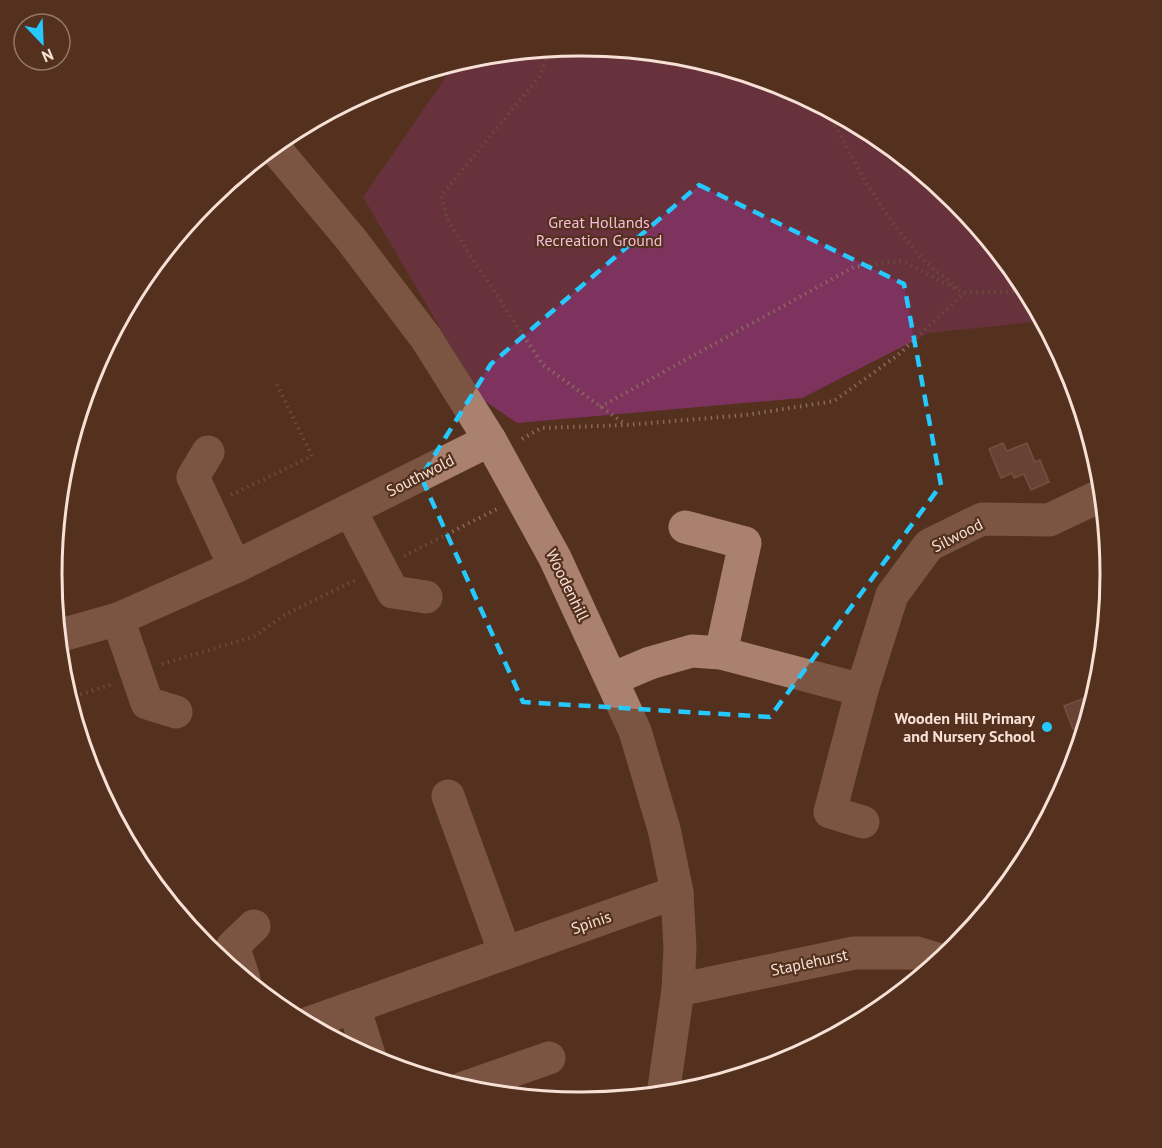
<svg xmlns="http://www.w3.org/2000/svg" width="1162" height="1148" font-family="'PT Sans',sans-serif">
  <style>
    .green { fill: #7e335f }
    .building { fill: #835853; stroke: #9f726c; stroke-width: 1.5 }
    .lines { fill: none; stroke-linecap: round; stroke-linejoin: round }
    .path { stroke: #896a5a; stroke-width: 4; stroke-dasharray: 1.5 4.5; stroke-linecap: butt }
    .minor { stroke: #aa816e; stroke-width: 33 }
    .marked { fill: none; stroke: #25c9fe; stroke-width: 4.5; stroke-dasharray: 12 8; stroke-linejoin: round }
    .poi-dot { fill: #25c9fe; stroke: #54311f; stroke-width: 2 }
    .labels { text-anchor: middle; stroke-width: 4.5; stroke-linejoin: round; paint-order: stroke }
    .park-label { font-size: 16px; fill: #f8bddb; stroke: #54311f }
    .street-label { font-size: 16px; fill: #f7e0d5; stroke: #54311f }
    .poi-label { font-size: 16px; font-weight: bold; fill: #f7e0d5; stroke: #54311f; text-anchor: end }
    .rim { fill: none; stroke: #f7e0d5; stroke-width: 3 }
  </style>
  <rect width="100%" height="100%" fill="#54311f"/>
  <polygon class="green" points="581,45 685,55 784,85 875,134 955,200 1021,280 1043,321 929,333 802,398 517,423 482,399 363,197 457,61 478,55"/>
  <g class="building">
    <polygon points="1003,443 1007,451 1027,443 1035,462 1040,460 1049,482 1031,490 1024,474 1014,478 1012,473 1001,478 989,449"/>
    <polygon points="1095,694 1086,723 1073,729 1064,706"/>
  </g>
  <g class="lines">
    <g class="path">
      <polyline points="550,48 539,77 441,196 449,223 543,365 625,424"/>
      <path d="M827 109C854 164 880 212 922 258 932 269 946 278 957 288"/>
      <polyline points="600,407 854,267 902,261 964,293"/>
      <polyline points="522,439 541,428 626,425 746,415 834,401 898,355 964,293 1027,291"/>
      <polyline points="231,495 312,456 276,383"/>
      <polyline points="404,556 497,509"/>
      <polyline points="162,664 253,637 286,614 358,579"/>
      <polyline points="69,698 113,684"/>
    </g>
    <g class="minor">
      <polyline points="273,146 350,238 426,338 490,440 555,558 635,731 664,829 677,892 680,948 678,990 663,1095"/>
      <polyline points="208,452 193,477 235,567"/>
      <polyline points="350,510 393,592 426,597"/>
      <polyline points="685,527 745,543 721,653"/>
      <polyline points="118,619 147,703 176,712"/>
      <polyline points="58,636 118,619 235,567 490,440"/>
      <polyline points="612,679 650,663 692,651 721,653 862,690"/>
      <polyline points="448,796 505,953"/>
      <polyline points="863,822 830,812 862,690 892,595 929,545 982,519 1049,520 1102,495"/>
      <polyline points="244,979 233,946 254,926"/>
      <polyline points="678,990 854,953 917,953 940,960"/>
      <polyline points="354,1007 370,1058"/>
      <polyline points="306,1024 677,892"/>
      <polyline points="463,1088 549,1058"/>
    </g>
  </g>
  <path d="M0 0H1162V1148H0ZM699 185 904 284 941 485 770 717 523 702 421 477 491 364Z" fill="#54311f" fill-opacity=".55" fill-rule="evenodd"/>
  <path class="marked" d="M699 185 904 284 941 485 770 717 523 702 421 477 491 364Z"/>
  <circle class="poi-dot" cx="1047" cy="727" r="6"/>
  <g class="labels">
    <g class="park-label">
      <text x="599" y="228">Great Hollands<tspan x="599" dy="18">Recreation Ground</tspan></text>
    </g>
    <g class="street-label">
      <text transform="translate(420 475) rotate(-27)" y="6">Southwold</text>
      <text transform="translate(957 535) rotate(-27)" y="6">Silwood</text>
      <text transform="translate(568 585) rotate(64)" y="6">Woodenhill</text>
      <text transform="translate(591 922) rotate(-19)" y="6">Spinis</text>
      <text transform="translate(809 962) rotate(-12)" y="6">Staplehurst</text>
    </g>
    <g class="poi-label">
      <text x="1035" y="724">Wooden Hill Primary<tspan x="1035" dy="18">and Nursery School</tspan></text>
    </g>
  </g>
  <path d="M0 0H1162V1148H0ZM580 56H582A518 518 0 0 1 1100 574V574A518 518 0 0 1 582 1092H580A518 518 0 0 1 62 574V574A518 518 0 0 1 580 56Z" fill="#54311f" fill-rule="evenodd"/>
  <path class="rim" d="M580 56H582A518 518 0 0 1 1100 574V574A518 518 0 0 1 582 1092H580A518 518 0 0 1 62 574V574A518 518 0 0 1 580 56Z"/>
  <g transform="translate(42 42) rotate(157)"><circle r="28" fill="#54311f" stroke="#957768" stroke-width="1.5"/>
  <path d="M0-4.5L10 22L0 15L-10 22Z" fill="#25c9fe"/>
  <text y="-9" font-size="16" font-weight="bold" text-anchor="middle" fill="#f7e0d5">N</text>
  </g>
</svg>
